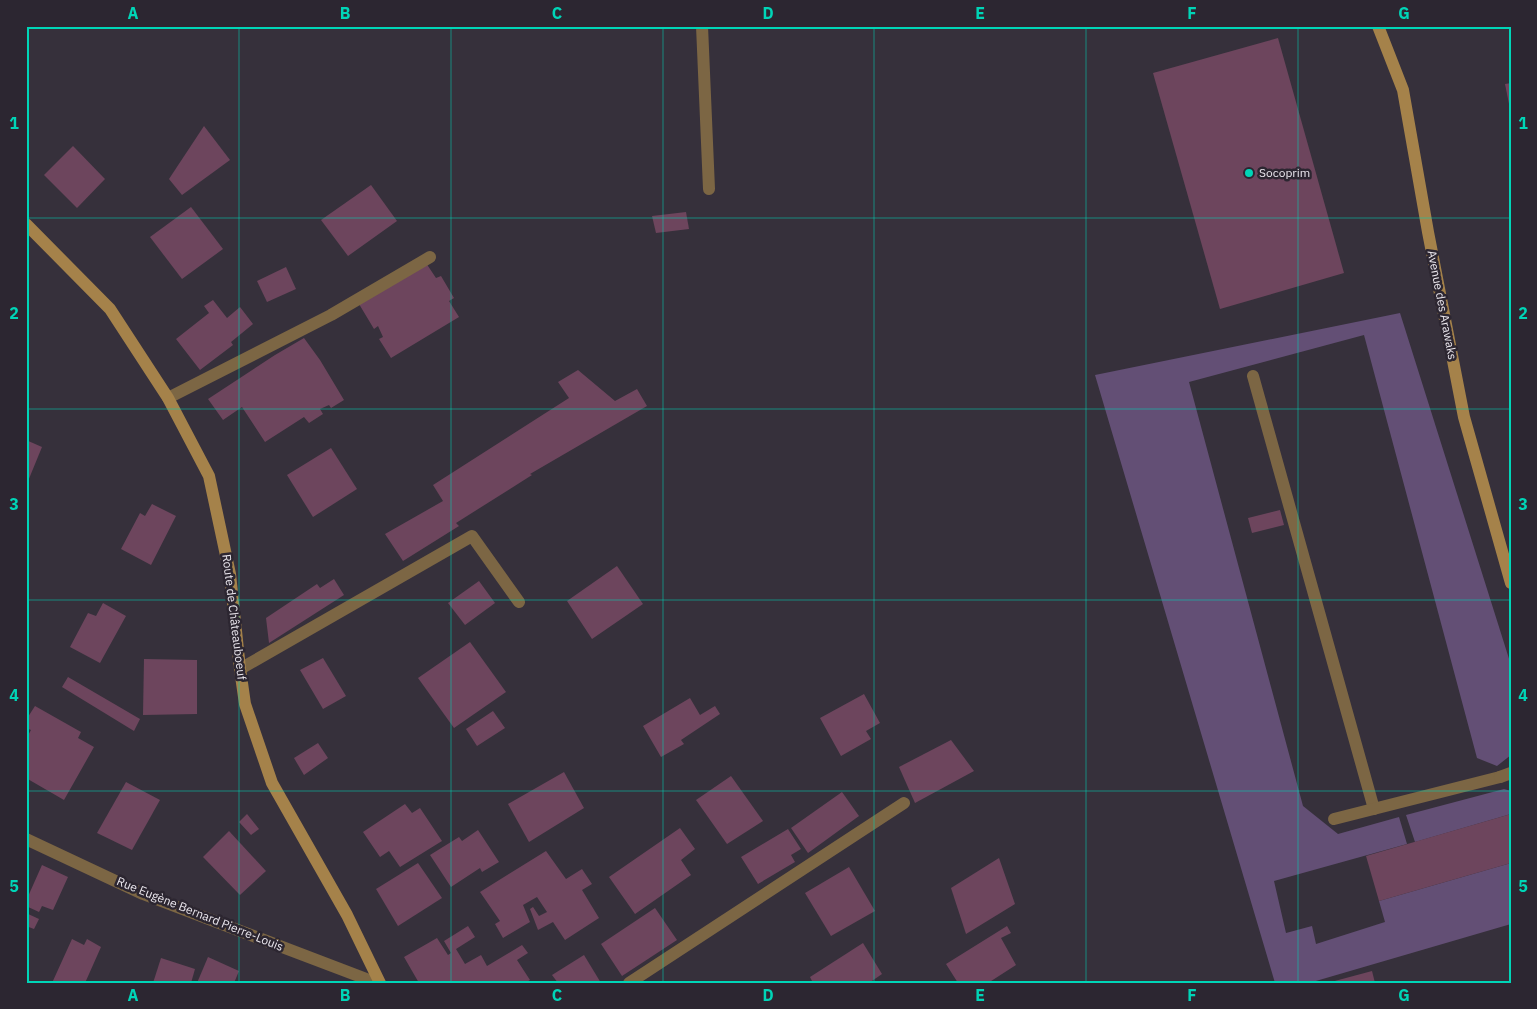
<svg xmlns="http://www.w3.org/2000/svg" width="1537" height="1009" font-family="'IBM Plex Sans',sans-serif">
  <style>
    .green { fill: #634f75 }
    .building { fill: #6d455d }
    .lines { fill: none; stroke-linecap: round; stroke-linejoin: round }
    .lane { stroke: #7c6644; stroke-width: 12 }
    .street { stroke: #7c6644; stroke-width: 12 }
    .secondary { stroke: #a5824a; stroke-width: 12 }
    .grid { fill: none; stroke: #00d5b7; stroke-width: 1; stroke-opacity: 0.55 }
    .poi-dot { fill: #00d5b7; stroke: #2c2631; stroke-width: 2 }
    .labels { text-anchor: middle; stroke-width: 5; stroke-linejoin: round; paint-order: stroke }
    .poi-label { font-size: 12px; fill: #ebe7ee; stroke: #2c2631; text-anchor: start }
    .street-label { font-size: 12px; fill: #ebe7ee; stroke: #2c2631 }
    .neatline { fill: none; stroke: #00d5b7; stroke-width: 2 }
    .grid-label { font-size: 16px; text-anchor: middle; font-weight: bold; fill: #00d5b7 }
  </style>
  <rect width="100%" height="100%" fill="#36303b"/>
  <g class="green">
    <polygon points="1400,313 1511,665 1511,755 1497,766 1477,758 1364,335 1189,382 1303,806 1338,834 1399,817 1407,844 1274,881 1286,933 1312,926 1316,944 1385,922 1379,901 1511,863 1511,924 1309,983 1275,983 1095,375"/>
    <polygon points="1504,789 1511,791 1511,814 1415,842 1406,815"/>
  </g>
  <g class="building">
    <polygon points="1278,38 1344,273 1220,309 1153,73"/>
    <polygon points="1511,83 1511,109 1510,109 1505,84"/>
    <polygon points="204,126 230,160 182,195 169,179"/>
    <polygon points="73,146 105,179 77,208 44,175"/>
    <polygon points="371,185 397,221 348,256 321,220"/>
    <polygon points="191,207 223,249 182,279 150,237"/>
    <polygon points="686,212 689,229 656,233 652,216"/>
    <polygon points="426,263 436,278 441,276 454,298 449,301 459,317 391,358 379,339 383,337 378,326 374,329 359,304"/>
    <polygon points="286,267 296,289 267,302 257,281"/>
    <polygon points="213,300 227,318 240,307 253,324 231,342 233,345 200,370 176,339 209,313 204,306"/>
    <polygon points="304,338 320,360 344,400 331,408 329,405 320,409 323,414 309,423 304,417 265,442 242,407 223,420 208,399 275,355"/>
    <polygon points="578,370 615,401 637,389 647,406 530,474 532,475 456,523 459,526 403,561 385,534 443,501 433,485 569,398 558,382"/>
    <polygon points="26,440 42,447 26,486"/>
    <polygon points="331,448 357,489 313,517 287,475"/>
    <polygon points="152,504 176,516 151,565 121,549 140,513 145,516"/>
    <polygon points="1280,510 1284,525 1252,533 1248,518"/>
    <polygon points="617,566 643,604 592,639 567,601"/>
    <polygon points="334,579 344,595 269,643 266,618 317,584 320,588"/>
    <polygon points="479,581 495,603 465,625 448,603"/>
    <polygon points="103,603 126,616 100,663 70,647 88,613 96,616"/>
    <polygon points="470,642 506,692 454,728 418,678"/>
    <polygon points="323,658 346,696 323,709 300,670"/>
    <polygon points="144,659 197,660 197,714 143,715"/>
    <polygon points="68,677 140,719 134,731 62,687"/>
    <polygon points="864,694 880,723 866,731 871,739 841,756 820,718"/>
    <polygon points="690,698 700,715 715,706 720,714 681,740 684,744 661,757 643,726"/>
    <polygon points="35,706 81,732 78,738 94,747 64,800 26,778 26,739 31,730 26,728 26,720"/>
    <polygon points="493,711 505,728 477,746 466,729"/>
    <polygon points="951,740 974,771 915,803 899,767"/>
    <polygon points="318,743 328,758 304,775 294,758"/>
    <polygon points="564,772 584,808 529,842 508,804"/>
    <polygon points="731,776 763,821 727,844 696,800"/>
    <polygon points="126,782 160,800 132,850 97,833"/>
    <polygon points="842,792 859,816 808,853 791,828"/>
    <polygon points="405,804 412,813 420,808 442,841 400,867 389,851 380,857 363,832"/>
    <polygon points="247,814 259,829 251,835 239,822"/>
    <polygon points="1511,814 1511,863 1379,901 1366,856"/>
    <polygon points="680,828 695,849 681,860 691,875 635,914 609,877"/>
    <polygon points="788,829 801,849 791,855 795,862 758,884 741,857"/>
    <polygon points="478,830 499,862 482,872 480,868 451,887 430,855 459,837 462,841"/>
    <polygon points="229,831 266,871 240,895 203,857"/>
    <polygon points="546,851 566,879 582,869 592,884 582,890 599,918 565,940 553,922 538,930 530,909 533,907 539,916 547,912 537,897 523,905 530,922 503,938 495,924 500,921 480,892"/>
    <polygon points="999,858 1015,904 966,934 951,888"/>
    <polygon points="418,863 442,898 398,926 376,889"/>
    <polygon points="42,865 68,877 53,910 42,906 39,912 26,906 26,901"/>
    <polygon points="849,867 875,911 831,936 805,893"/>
    <polygon points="655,908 677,940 622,976 601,944"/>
    <polygon points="26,913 39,919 34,929 26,926"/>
    <polygon points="468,926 475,937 456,949 465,964 481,955 487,966 522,945 528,953 517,960 530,980 525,983 419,983 404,957 437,938 448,955 451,953 444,941"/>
    <polygon points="1007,926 1011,933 1001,938 1016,965 988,983 958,983 946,964"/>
    <polygon points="72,939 84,945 87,939 101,947 85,983 52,983"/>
    <polygon points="863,943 882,974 869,983 813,983 810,977"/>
    <polygon points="584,955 601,983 558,983 552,975"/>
    <polygon points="208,957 239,971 234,983 197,983"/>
    <polygon points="161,958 195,969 191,983 153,983"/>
    <polygon points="1372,971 1375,983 1331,983 1331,982"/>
  </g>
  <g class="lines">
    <g class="lane">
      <polyline points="1253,376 1374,809"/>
      <polyline points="1334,819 1500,777"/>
    </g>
    <g class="street">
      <polyline points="702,26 709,189"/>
      <polyline points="168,398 331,315 430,257"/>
      <polyline points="240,669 472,536 519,602"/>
      <polyline points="1500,777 1511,773"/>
      <polyline points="26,839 143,894 377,983"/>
      <polyline points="629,983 904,803"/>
    </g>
    <g class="secondary">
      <polyline points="1378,26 1403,90 1428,232 1464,417 1511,583"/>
      <polyline points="26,224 110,309 168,398 209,476 230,574 240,669 245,704 272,783 347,915 380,983"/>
    </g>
  </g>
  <path class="grid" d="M239 26V983M451 26V983M663 26V983M874 26V983M1086 26V983M1298 26V983M26 218H1511M26 409H1511M26 600H1511M26 791H1511"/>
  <circle class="poi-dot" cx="1249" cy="173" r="5"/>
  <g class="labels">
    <g class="poi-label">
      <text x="1259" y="177">Socoprim</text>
    </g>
    <g class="street-label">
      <text transform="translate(1442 305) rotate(79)" y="4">Avenue des Arawaks</text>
      <text transform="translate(234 617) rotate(83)" y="4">Route de Châteauboeuf</text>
      <text transform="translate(200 914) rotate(22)" y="4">Rue Eugène Bernard Pierre-Louis</text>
    </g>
  </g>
  <rect width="1537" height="1009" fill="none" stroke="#2c2631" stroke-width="55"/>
  <rect x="28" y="28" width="1482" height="954" class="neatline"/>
  <g class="grid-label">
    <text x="133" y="19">A</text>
    <text x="345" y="19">B</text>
    <text x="557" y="19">C</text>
    <text x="768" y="19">D</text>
    <text x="980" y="19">E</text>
    <text x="1192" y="19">F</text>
    <text x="1404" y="19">G</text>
    <text x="14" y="129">1</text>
    <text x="1523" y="129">1</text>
    <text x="14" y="319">2</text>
    <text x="1523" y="319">2</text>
    <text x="14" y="510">3</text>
    <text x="1523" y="510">3</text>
    <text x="14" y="701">4</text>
    <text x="1523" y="701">4</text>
    <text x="14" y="892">5</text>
    <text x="1523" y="892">5</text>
    <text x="133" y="1001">A</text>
    <text x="345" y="1001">B</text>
    <text x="557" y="1001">C</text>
    <text x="768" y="1001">D</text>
    <text x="980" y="1001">E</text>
    <text x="1192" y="1001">F</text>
    <text x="1404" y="1001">G</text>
  </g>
</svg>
